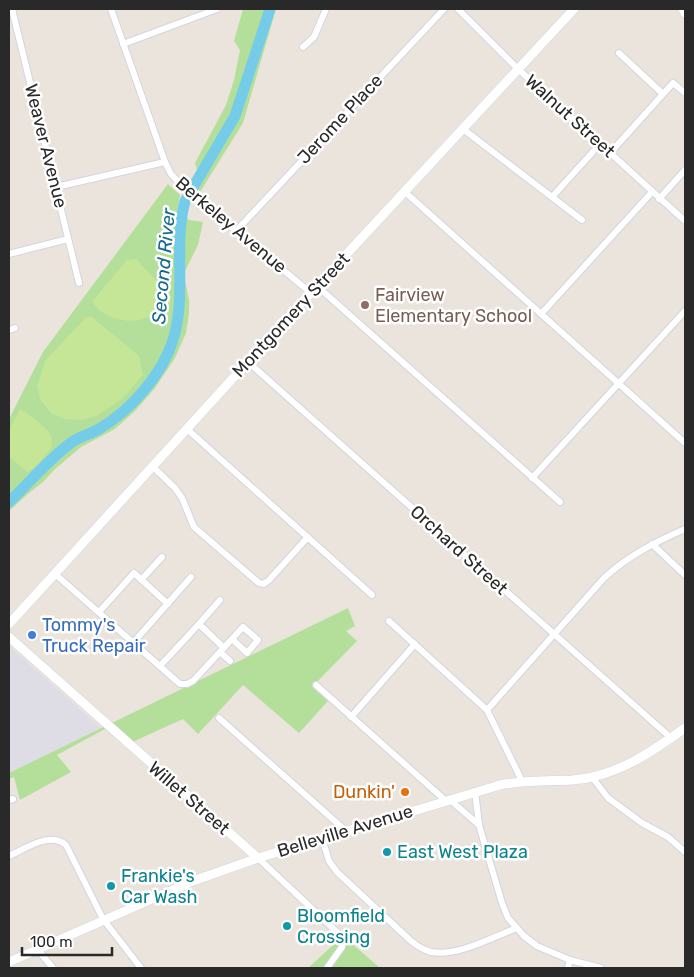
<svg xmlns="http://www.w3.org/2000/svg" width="694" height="977" font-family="Rubik,sans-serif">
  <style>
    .industrial { fill: #dedce4 }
    .green { fill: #b4df9b }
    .pitch { fill: #c6e697 }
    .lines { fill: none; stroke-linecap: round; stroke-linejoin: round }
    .river { stroke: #74cce8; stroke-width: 11 }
    .street-casing { stroke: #d1d5e2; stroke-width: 8 }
    .secondary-casing { stroke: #d1d5e2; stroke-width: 10 }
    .street { stroke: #fff; stroke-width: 6 }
    .secondary { stroke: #fff; stroke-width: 9 }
    .education-dot { fill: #8d6e63; stroke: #fff; stroke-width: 2 }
    .shop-dot { fill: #3f7fe0; stroke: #fff; stroke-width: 2 }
    .food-dot { fill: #e8710a; stroke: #fff; stroke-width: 2 }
    .culture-dot { fill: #0f9aa8; stroke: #fff; stroke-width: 2 }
    .labels { text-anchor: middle; stroke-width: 5; stroke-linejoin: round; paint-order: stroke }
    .street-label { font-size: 18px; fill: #292929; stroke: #fff }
    .education-label { font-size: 18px; fill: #785e54; stroke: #fff; text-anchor: start }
    .shop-label { font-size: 18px; fill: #366cbe; stroke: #fff; text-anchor: start }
    .food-label { font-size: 18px; fill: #c56008; stroke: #fff; text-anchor: end }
    .culture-label { font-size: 18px; fill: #0d838f; stroke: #fff; text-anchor: start }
    .water-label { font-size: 19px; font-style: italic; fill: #146a93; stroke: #fff }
  </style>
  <rect width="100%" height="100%" fill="#ebe4dc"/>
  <polygon class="industrial" points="9,646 102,729 9,773"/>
  <g class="green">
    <polygon points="243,9 276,9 243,123 200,192 190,183 197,170 195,163 226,105 234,80 240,50 234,41"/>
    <polygon points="168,184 180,195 177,211 189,220 203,222 198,245 185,271 185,280 189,300 189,313 186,333 175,358 155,388 136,410 115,429 81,447 55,469 43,482 29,493 9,511 9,419 43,352"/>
    <polygon points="348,608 355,626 346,631 357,641 312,687 328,701 299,733 243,685 198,734 183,719 128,744 105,729 57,755 71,772 20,800 14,777 9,779 9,773"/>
    <polygon points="343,936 380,968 308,968"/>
  </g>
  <g class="pitch">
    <path d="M136 259 171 297 169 306C150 319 131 326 110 316 102 313 96 309 93 301L127 260Z"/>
    <polygon points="86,317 92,317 139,356 143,375 122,399 96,416 82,420 65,419 51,413 41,401 37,386 46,360"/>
    <polygon points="20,409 35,419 51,434 52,447 39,463 28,472 9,457 9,431"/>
  </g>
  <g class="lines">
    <path class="river" d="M9 502C30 482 49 459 72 442 81 436 91 434 99 429 131 410 162 375 173 340 187 295 173 246 185 201L235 116 270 9"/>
    <g class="street-casing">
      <g id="street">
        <polyline points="12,9 79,283"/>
        <polyline points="111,9 165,162 171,174 183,187 311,293"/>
        <polyline points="458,9 518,69 685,221"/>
        <polyline points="123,44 217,9"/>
        <polyline points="303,47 314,37 326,9"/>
        <polyline points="619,53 663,94"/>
        <polyline points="463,129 582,220"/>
        <polyline points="610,153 673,83 685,93"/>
        <polyline points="56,187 165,162"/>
        <polyline points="405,192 685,443"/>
        <polyline points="552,197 600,144"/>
        <polyline points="659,199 685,170"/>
        <polyline points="237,230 444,9"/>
        <polyline points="9,254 68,239"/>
        <polyline points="317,286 560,502"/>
        <polyline points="541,314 652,192"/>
        <polyline points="9,330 15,328"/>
        <polyline points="248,362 671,738"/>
        <polyline points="187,429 372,595"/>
        <polyline points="152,466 175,488 182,498 194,527 259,583 264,584 269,580 308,537"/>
        <polyline points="532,478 685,311"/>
        <polyline points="652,544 685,575"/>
        <polyline points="54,573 180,684 187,684 193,681 243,627 258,640 247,653 232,639"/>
        <polyline points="141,580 162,557"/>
        <polyline points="99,612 134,573 168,604"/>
        <polyline points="389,621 487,710 522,781"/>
        <polyline points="199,624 220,600"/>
        <polyline points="133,643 191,577"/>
        <polyline points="220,652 230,661"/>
        <polyline points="160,666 199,624 224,648"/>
        <polyline points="316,685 445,800"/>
        <path d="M487 710 604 578C628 556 655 542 685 529"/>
        <polyline points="351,717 415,644"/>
        <polyline points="219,718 346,831"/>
        <polyline points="592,777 608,798 642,823 668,837 685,852"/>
        <polyline points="475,791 479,825 502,903 508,918 524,936 537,946 570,960 601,968"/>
        <polyline points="449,799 479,825"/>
        <polyline points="9,800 13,799"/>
        <path d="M322 838 329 861 337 872 411 941C417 946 424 950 431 952 458 957 492 937 517 928"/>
        <path d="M9 856C25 849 49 831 66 845L103 919 141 968"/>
        <polyline points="258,858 339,934 342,947 327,968"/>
        <polyline points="38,950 53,968"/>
        <polyline points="568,968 570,960"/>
      </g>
    </g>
    <g class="secondary-casing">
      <g id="secondary">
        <polyline points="683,9 685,13"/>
        <polyline points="9,624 317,286 574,9"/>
        <polyline points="9,637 258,858"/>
        <path d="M9 962 193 881 258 858 500 785C524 780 548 781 572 780 616 777 650 753 685 728"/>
      </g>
    </g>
    <use href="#street" class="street"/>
    <use href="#secondary" class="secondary"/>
  </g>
  <circle class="education-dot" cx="365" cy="305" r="5"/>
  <circle class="shop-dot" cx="32" cy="635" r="5"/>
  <circle class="food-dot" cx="405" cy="792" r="5"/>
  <g class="culture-dot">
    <circle cx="387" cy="852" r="5"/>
    <circle cx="111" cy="886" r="5"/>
    <circle cx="287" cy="926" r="5"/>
  </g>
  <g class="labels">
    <g class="street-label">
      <text transform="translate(570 116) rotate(42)" y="6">Walnut Street</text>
      <text transform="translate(340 119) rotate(-47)" y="6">Jerome Place</text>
      <text transform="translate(46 146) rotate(76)" y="6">Weaver Avenue</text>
      <text transform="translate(231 225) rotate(40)" y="6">Berkeley Avenue</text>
      <text transform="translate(291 315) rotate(-47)" y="6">Montgomery Street</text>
      <text transform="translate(459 550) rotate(42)" y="6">Orchard Street</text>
      <text transform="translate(189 798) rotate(41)" y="6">Willet Street</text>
      <text transform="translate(345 831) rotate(-17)" y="6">Belleville Avenue</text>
    </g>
    <g class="education-label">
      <text x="375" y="301">Fairview<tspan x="375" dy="21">Elementary School</tspan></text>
    </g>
    <g class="shop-label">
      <text x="42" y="631">Tommy's<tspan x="42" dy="21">Truck Repair</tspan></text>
    </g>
    <g class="food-label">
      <text x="395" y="798">Dunkin'</text>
    </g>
    <g class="culture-label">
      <text x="397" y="858">East West Plaza</text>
      <text x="121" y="882">Frankie's<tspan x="121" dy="21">Car Wash</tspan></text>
      <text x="297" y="922">Bloomfield<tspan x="297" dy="21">Crossing</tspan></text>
    </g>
    <g class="water-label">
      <text transform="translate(163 266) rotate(-85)" y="7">Second River</text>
    </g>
  </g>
  <rect width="694" height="977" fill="none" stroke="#292929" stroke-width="20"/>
  <path d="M22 947v8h90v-8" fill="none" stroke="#292929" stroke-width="2.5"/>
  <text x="30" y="947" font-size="15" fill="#292929" stroke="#ffffff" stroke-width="4" paint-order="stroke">100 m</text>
</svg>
